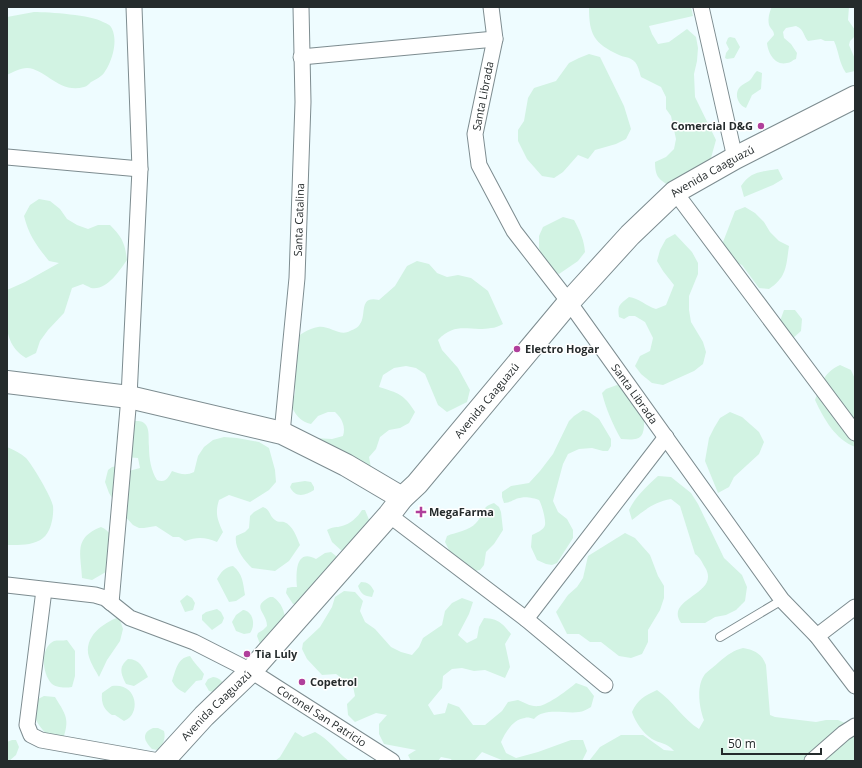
<svg xmlns="http://www.w3.org/2000/svg" width="862" height="768" font-family="'Open Sans',sans-serif">
  <style>
    .green { fill: #d2f3e3 }
    .lines { fill: none; stroke-linecap: round; stroke-linejoin: round }
    .lane-casing { stroke: #7d8c90; stroke-width: 10 }
    .street-casing { stroke: #7d8c90; stroke-width: 17 }
    .secondary-casing { stroke: #7d8c90; stroke-width: 24 }
    .lane { stroke: #fff; stroke-width: 8 }
    .street { stroke: #fff; stroke-width: 15 }
    .secondary { stroke: #fff; stroke-width: 22 }
    .poi-dot { fill: #b03f9b; stroke: #fff; stroke-width: 1.5 }
    .labels { text-anchor: middle; stroke-width: 3; stroke-linejoin: round; paint-order: stroke }
    .street-label { font-size: 11px; fill: #252b2c; stroke: #fff }
    .poi-label { font-size: 11px; font-weight: bold; fill: #252b2c; stroke: #fff; text-anchor: start }
  </style>
  <rect width="100%" height="100%" fill="#eefcff"/>
  <g class="green">
    <path d="M589 7H691L693 16 649 26 652 34 658 44 669 42 687 29 696 37 698 48 697 61 694 74 695 97 716 140 709 165 672 187C659 180 655 177 655 162L666 157 674 149 676 139 671 116 666 109V97L661 87 641 77C639 71 638 62 631 59 628 57 623 57 619 55 594 43 589 35 589 7Z"/>
    <path d="M772 7H849L848 20 855 30V36L850 41 849 45 855 59V71L846 73C839 63 839 52 834 41H825L821 39 808 41C803 36 805 30 796 26L786 28 783 32 784 38 791 44 797 53 796 59C792 60 791 63 787 63 775 66 768 53 767 43L774 35C774 31 772 30 770 27 767 22 769 12 772 7Z"/>
    <path d="M34 12C49 12 92 15 103 22 106 23 110 25 111 27 119 40 112 62 104 73 101 77 95 80 91 82 89 84 86 87 84 87 59 94 46 69 27 68 20 68 13 72 7 75V17Z"/>
    <polygon points="730,37 735,38 740,47 734,58 727,59 725,58 726,53 729,49 726,43 728,38"/>
    <polygon points="589,54 600,57 624,106 631,129 626,139 616,144 595,150 588,159 578,155 563,172 554,178 542,176 527,159 518,141 518,130 524,121 528,98 534,88 556,81 569,63 579,58"/>
    <path d="M757 71 762 73 761 89 752 95 746 108C738 105 733 93 741 86 743 84 746 83 749 81 753 78 753 74 757 71Z"/>
    <path d="M778 169 783 179 773 185 744 197 741 186C751 171 760 172 778 169Z"/>
    <path d="M39 199 50 201 60 209 67 219 77 225 88 229 98 225H110C122 237 125 243 127 260 119 271 107 291 91 288 89 287 85 285 83 284L72 288 64 313 48 330 40 341 36 353 26 358C1 343 7 316 7 290L25 282 59 263 49 261C37 246 29 236 24 216L30 205Z"/>
    <path d="M745 207 755 213 764 222 770 232 779 241 789 246C786 266 787 277 769 289L759 288 742 265 731 261 723 253V242L735 211Z"/>
    <path d="M563 217 574 220C580 231 584 240 585 252L578 261 559 274 548 268 539 248V236L543 227Z"/>
    <path d="M675 234 692 252 698 263V274L689 296V310L691 322 703 342 706 352 703 364 694 371 663 385 652 383 641 374 635 366 640 356 650 351 653 338 645 322 635 316H629L624 319 619 317C617 305 620 304 629 297 639 298 646 306 656 309L666 305 674 285 663 271 657 261 660 250 666 239Z"/>
    <path d="M417 261 429 264 437 273 447 277 458 275 471 278 488 291 503 324C499 326 495 328 491 328 469 332 456 321 438 340L442 350 458 368 470 390 467 402 447 412 438 405 425 374 416 368 406 366 394 368 383 375 379 387C398 393 404 394 415 412L409 423 400 428 389 430 380 437 376 449 369 457 371 468 376 469 394 481 396 486 314 438 332 439 343 436C346 427 342 418 335 412H328L318 416 311 424C301 422 294 414 291 404 294 397 297 392 294 384L291 341C298 336 309 328 318 327 329 325 340 337 350 331 354 329 358 328 360 324 367 315 358 295 379 300L395 286 407 266Z"/>
    <polygon points="784,310 795,310 802,319 801,331 792,339 780,321"/>
    <path d="M840 365 851 370 855 379V447C835 439 824 419 815 400 822 383 823 373 840 365Z"/>
    <path d="M617 385 623 386 628 389 644 420C645 441 637 440 621 439 613 425 606 409 602 393L606 389Z"/>
    <path d="M583 410 589 412 599 419 611 439V446L608 451H603L592 448 579 449 568 454 563 464 553 501 558 512 567 519 573 530V538L557 563 552 565 546 564 537 560 531 547 532 535C536 533 544 530 545 525 546 520 542 505 539 500 535 498 524 496 520 498 513 499 513 502 504 503L502 497V492L511 486 529 483 540 471 553 454 569 421 574 416Z"/>
    <polygon points="730,412 742,417 759,432 764,442 759,454 734,477 729,487 718,493 705,461 709,438 714,428 720,418"/>
    <path d="M135 421C140 421 143 421 146 425 150 431 148 440 149 447 149 458 151 471 157 480 166 483 168 478 172 471 180 474 186 476 194 472L198 456 204 447 213 440 224 437 237 438 259 442 269 448 275 470 276 482 269 490 250 502 229 495 219 500C215 513 217 519 223 532L217 542C205 537 197 537 185 541L179 537H173L156 526 144 528H139L133 525 121 512 109 493 105 482 108 470 112 467 118 466 129 471 140 468 138 458 126 457C112 440 113 428 135 421Z"/>
    <path d="M7 447C14 450 20 453 26 458 32 464 52 498 53 506 54 516 51 532 43 538 33 546 18 545 7 545Z"/>
    <path d="M658 476 671 477 691 493 698 504 724 558 742 575 747 587 745 601 736 610 726 615 715 617 705 623H681C664 598 719 595 706 569 702 563 701 558 695 554L680 506 671 499C654 502 645 510 632 520L629 510C636 496 646 487 658 476Z"/>
    <path d="M305 481 311 482 314 487V490C305 496 295 498 290 487L292 483Z"/>
    <path d="M494 503 499 507 501 512 503 530 494 544 486 552 484 565 480 570 474 571 453 558 445 542 447 536C456 532 469 531 476 523 484 515 480 507 494 503Z"/>
    <path d="M263 507C271 510 269 516 275 520 279 523 281 521 284 522 293 525 297 538 300 545L289 561 275 571 252 568C244 560 234 548 236 536L245 532 249 528 250 516 254 512Z"/>
    <path d="M362 510H365L370 522 345 550 342 551 332 542 327 530C334 526 336 528 342 526 350 524 358 517 362 510Z"/>
    <path d="M101 527C119 535 113 553 111 569L92 580 82 578C81 553 73 538 101 527Z"/>
    <polygon points="625,533 635,538 650,555 658,576 664,586 664,598 660,610 648,630 648,642 642,654 631,658 619,656 601,642 590,642 579,634 567,634 556,612 568,595 577,587 583,578 588,556"/>
    <path d="M331 552 336 556 338 561 304 605 293 604 286 593 287 588 292 587H297C296 574 295 548 316 559L325 553Z"/>
    <path d="M233 566C243 574 243 583 245 595L236 601 229 602 217 579C221 572 225 567 233 566Z"/>
    <path d="M361 582C368 582 371 585 374 591L372 597C364 596 361 594 358 586Z"/>
    <path d="M344 591 355 592 363 601 360 611 365 622 375 629 391 647 401 652 412 655 419 647 423 638 442 625 445 611 452 603 462 598 473 602 469 614 458 635 467 643 477 638 479 627 484 618C499 619 502 623 511 634L505 644 510 667 505 678 485 670 474 671 462 668 452 669 443 676 442 688 428 705 434 715 445 713 448 703 459 707 473 725H485L502 711 508 702 518 700C525 703 531 707 539 706 548 705 569 689 576 683L587 687 594 696 591 707C587 709 583 712 579 712 565 714 544 707 534 719 531 718 527 717 525 718 513 719 505 733 501 742L506 753 516 758 538 752 571 740H583L587 751 582 761H504L482 752 474 761H452L451 759 441 757 438 761H411L408 755 416 750 384 744 379 734V724L387 715 376 713 355 722 348 715 347 704 355 696 353 686 336 674 322 675 307 659 302 649 303 643 320 627 332 607 335 597Z"/>
    <polygon points="187,595 192,598 195,603 193,610 185,612 180,601"/>
    <path d="M270 597H273C282 603 284 611 286 621L269 647 260 644 257 636 258 633 263 630 267 626C267 612 250 607 270 597Z"/>
    <polygon points="217,609 221,612 224,618 222,623 212,630 202,620 202,615 206,612"/>
    <path d="M243 610C253 611 256 625 250 633L244 634 236 631 232 622 236 615Z"/>
    <path d="M119 617 123 629 120 641 107 660 99 677C96 671 91 664 89 657 83 637 103 623 119 617Z"/>
    <path d="M67 640 75 651V676L72 687C65 688 56 688 51 683 42 672 40 648 54 641 57 640 63 641 67 640Z"/>
    <path d="M743 648C755 650 762 654 766 665L770 715 775 717 816 722 826 720H838L850 725 855 729V761H589L600 747 621 735H643L664 750 674 751C666 742 660 744 652 739 643 733 635 722 632 712 638 699 644 696 657 690 673 701 683 719 699 729L704 720C699 707 696 686 705 674 709 670 715 666 719 662 727 655 734 650 743 648Z"/>
    <path d="M190 656C194 663 200 668 204 674L202 680 196 681 185 693C179 690 175 687 172 681 176 670 177 658 190 656Z"/>
    <path d="M128 659C139 659 143 667 148 677L134 686 126 684C121 674 118 667 128 659Z"/>
    <path d="M213 677C218 677 222 681 225 685L217 693 209 691 205 684 208 679Z"/>
    <path d="M112 686C137 682 142 714 124 721L115 715H112C104 710 101 703 102 693Z"/>
    <path d="M44 696 55 697C66 715 70 719 63 739L52 741C40 726 32 721 34 701Z"/>
    <path d="M153 728H158L164 731C166 738 163 746 157 750L152 749C144 741 141 733 153 728Z"/>
    <path d="M295 732 303 737 315 732C329 739 337 752 349 761H275L280 757Z"/>
    <polygon points="12,740 16,740 19,747 16,755 9,761 7,761 8,750 7,742"/>
  </g>
  <g class="lines">
    <g class="lane-casing">
      <polyline id="lane" points="720,637 782,600"/>
    </g>
    <g class="street-casing">
      <g id="street">
        <path id="s1" d="M491 7 495 39 475 134 479 165 514 231 569 302 782 600 817 636 855 686"/>
        <polyline points="701,7 735,158"/>
        <polyline points="301,57 495,39"/>
        <polyline points="7,157 140,169"/>
        <polyline points="675,192 855,433"/>
        <path id="s2" d="M282 433 297 278 303 102 301 7"/>
        <polyline points="389,515 526,619 605,685"/>
        <path id="s3" d="M7 585 95 595 105 598 130 618 194 642 251 671 392 761"/>
        <polyline points="44,590 27,725 31,735 41,740 159,761"/>
        <polyline points="111,603 129,397 140,169 134,7"/>
        <polyline points="526,619 666,437"/>
        <polyline points="817,636 855,607"/>
        <polyline points="812,761 844,733 855,726"/>
      </g>
    </g>
    <g class="secondary-casing">
      <g id="secondary">
        <polyline points="7,382 129,397 282,433 346,465 402,498"/>
        <path id="s4" d="M163 761 204 716 251 671 389 515 402 498 417 484 569 302 630 235 675 192 735 158 855 97"/>
      </g>
    </g>
    <use href="#lane" class="lane"/>
    <use href="#street" class="street"/>
    <use href="#secondary" class="secondary"/>
  </g>
  <g class="poi-dot">
    <circle cx="761" cy="126" r="4"/>
    <circle cx="517" cy="349" r="4"/>
    <path d="M419 506h4v4h4v4h-4v4h-4v-4h-4v-4h4z"/>
    <circle cx="247" cy="654" r="4"/>
    <circle cx="302" cy="682" r="4"/>
  </g>
  <g class="labels">
    <g class="street-label">
      <text transform="translate(483 96) rotate(-79)" y="4">Santa Librada</text>
      <text dy="4" stroke="none"><textPath href="#s4" startOffset="809">Avenida Caaguazú</textPath></text>
      <text dy="4" stroke="none"><textPath href="#s2" startOffset="214">Santa Catalina</textPath></text>
      <text dy="4" stroke="none"><textPath href="#s1" startOffset="438">Santa Librada</textPath></text>
      <text dy="4" stroke="none"><textPath href="#s4" startOffset="485">Avenida Caaguazú</textPath></text>
      <text dy="4" stroke="none"><textPath href="#s4" startOffset="77">Avenida Caaguazú</textPath></text>
      <text dy="4" stroke="none"><textPath href="#s3" startOffset="347">Coronel San Patricio</textPath></text>
    </g>
    <g class="poi-label">
      <text x="753" y="130" text-anchor="end">Comercial D&amp;G</text>
      <text x="525" y="353">Electro Hogar</text>
      <text x="429" y="516">MegaFarma</text>
      <text x="255" y="658">Tia Luly</text>
      <text x="310" y="686">Copetrol</text>
    </g>
  </g>
  <rect width="862" height="768" fill="none" stroke="#252b2c" stroke-width="16"/>
  <path d="M722 748v6h99v-6" fill="none" stroke="#252b2c" stroke-width="2"/>
  <text x="728" y="748" font-size="12" fill="#252b2c" stroke="#ffffff" stroke-width="3" paint-order="stroke">50 m</text>
</svg>
